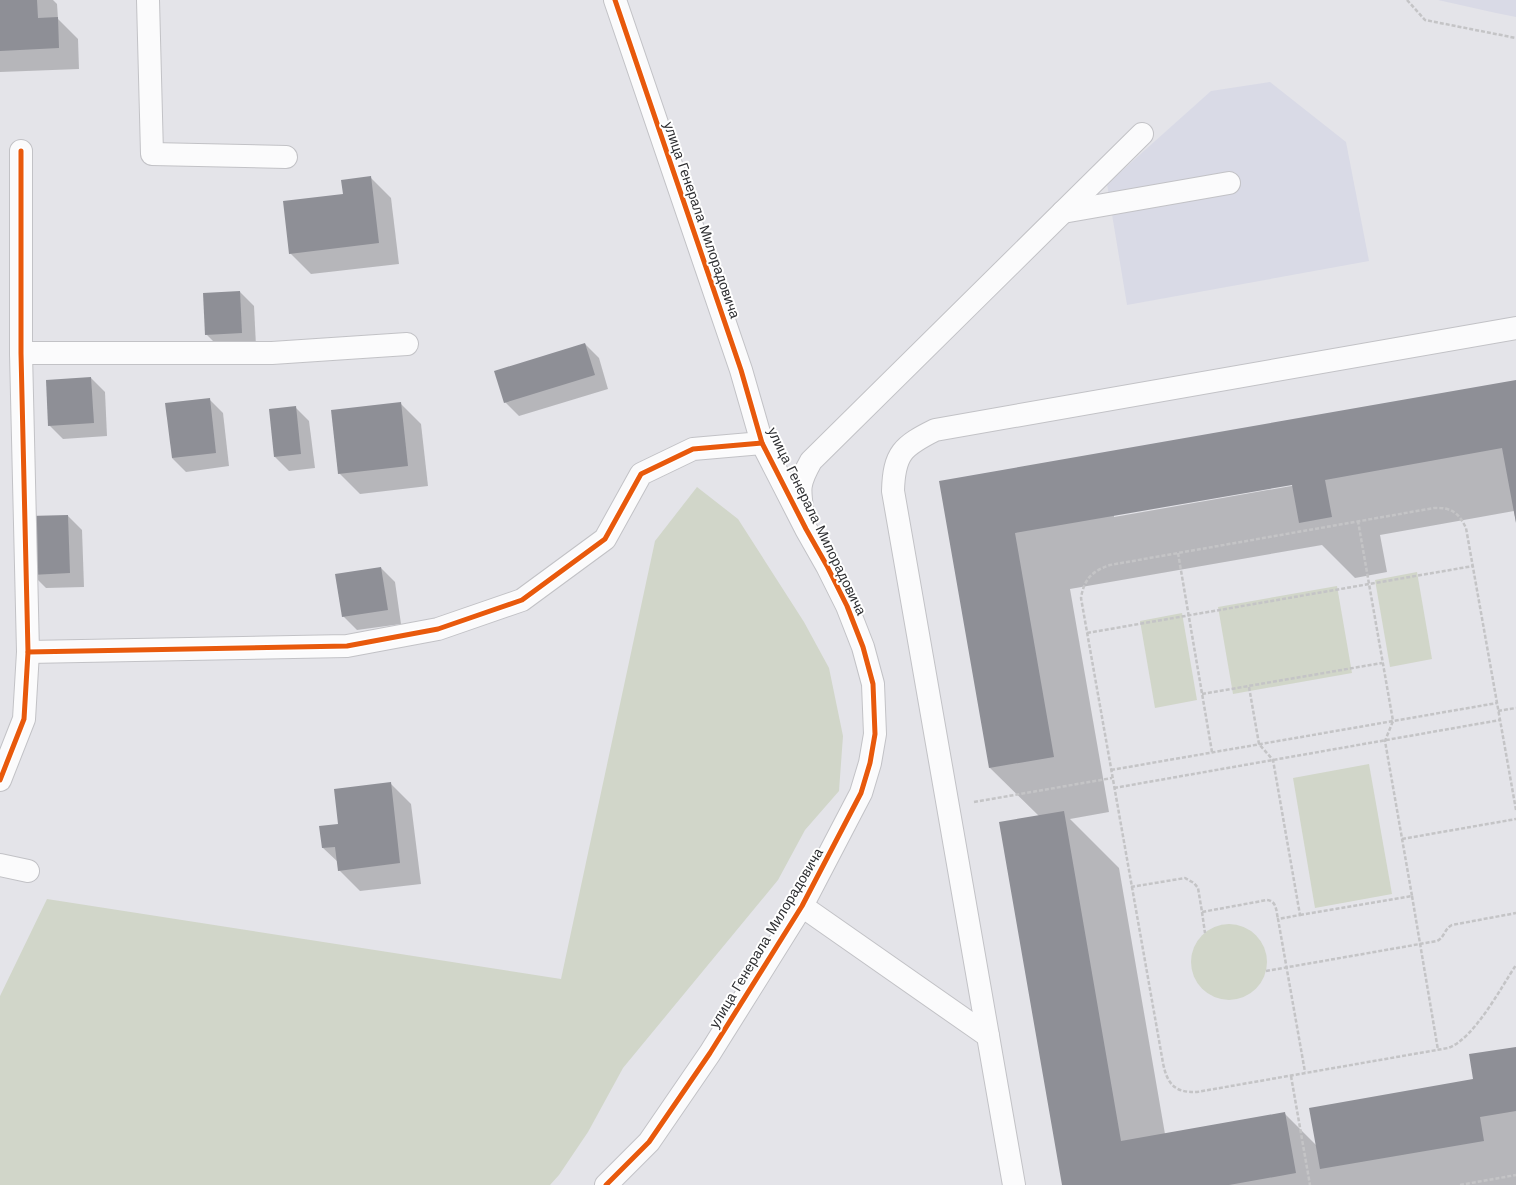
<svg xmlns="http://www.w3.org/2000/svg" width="1516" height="1185" font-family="'Work Sans',sans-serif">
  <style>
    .built { fill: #d9dae6 }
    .green { fill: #d1d6c9 }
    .shadow { fill: #0003; fill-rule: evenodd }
    .building { fill: #8e8f96 }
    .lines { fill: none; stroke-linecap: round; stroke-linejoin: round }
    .minor-casing { stroke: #c2c2c6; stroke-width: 24 }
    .path { stroke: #c4c4c6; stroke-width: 2.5; stroke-dasharray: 4 2; stroke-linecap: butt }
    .minor { stroke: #fbfbfc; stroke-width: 22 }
    .cycleway-casing { stroke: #fff; stroke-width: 8 }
    .cycleway { stroke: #e8590c; stroke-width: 5 }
    .labels { text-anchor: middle; stroke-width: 4; stroke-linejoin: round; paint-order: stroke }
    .street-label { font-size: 14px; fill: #2c2d30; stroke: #fff }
  </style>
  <rect width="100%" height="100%" fill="#e4e4e9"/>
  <g class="built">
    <polygon points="1438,0 1516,0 1516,17 1496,13"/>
    <polygon points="1270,82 1346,142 1369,261 1127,305 1107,184 1211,91"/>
  </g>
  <g class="green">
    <polygon points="697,487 738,519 804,622 829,668 843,736 839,791 805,830 778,880 623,1068 588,1132 559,1175 550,1185 0,1185 0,996 47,899 561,979 655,541"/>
    <polygon points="1417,572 1432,659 1390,667 1375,580"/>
    <polygon points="1337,586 1352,673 1233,694 1218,607"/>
    <polygon points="1182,613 1197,700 1155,708 1140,621"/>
    <polygon points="1369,764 1392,894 1315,908 1293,778"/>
    <circle cx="1229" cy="962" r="38"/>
  </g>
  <g class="shadow">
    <polygon points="0,0 53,0 57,4 58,19 78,39 79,69 0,72"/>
    <polygon points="370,177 391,198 399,264 311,274 290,253 344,195"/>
    <polygon points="240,292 254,306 256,346 220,348 206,334"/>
    <polygon points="585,344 599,358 608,389 519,416 505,402"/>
    <polygon points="91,378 105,392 107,436 63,439 49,425"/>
    <path d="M1516 381V522L1514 511 1380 535 1387 572 1355 578 1322 545 1070 589 1109 812 1070 819 1119 868 1165 1134 1284 1113 1316 1145 1474 1080 1516 1048V1185H1063L1039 816 990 768 940 482ZM1297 483V485L1114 517V515Z"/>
    <polygon points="209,399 223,413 229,466 186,472 172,458"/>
    <polygon points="400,403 421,424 428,486 360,494 339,473"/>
    <polygon points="295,407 309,421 315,468 289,471 275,457"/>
    <polygon points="68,516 82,530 84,587 46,588 32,574"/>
    <polygon points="381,568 395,582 401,624 357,630 343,616"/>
    <polygon points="390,783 411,804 421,884 360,891 339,870 338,862 323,848 321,827 339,825"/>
  </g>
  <g class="building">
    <polygon points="0,0 37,0 38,18 58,17 59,48 0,51"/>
    <polygon points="371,176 379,243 289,254 283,201 343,194 341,180"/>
    <polygon points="240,291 242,333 205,335 203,293"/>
    <polygon points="585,343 595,375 504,403 494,371"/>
    <polygon points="91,377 94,423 48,426 46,380"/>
    <polygon points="1516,380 1516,523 1502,448 1325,480 1332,517 1299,523 1292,485 1015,533 1054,757 989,768 939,481"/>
    <polygon points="210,398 216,453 172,458 165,403"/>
    <polygon points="401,402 408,466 338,474 331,410"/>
    <polygon points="296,406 301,454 274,457 269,409"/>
    <polygon points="68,515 70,573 31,575 29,516"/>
    <polygon points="381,567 388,610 342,617 335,574"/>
    <polygon points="391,782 400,863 338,871 335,847 322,848 319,826 338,824 334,789"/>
    <polygon points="1064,811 1121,1141 1285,1112 1296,1173 1229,1185 1062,1185 999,822"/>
    <polygon points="1516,1047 1516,1111 1480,1117 1484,1141 1320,1169 1309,1108 1473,1079 1469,1054"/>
  </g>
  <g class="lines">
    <g class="minor-casing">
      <g id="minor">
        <polyline points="148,0 152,154 286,157"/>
        <polyline points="1063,212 1229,183"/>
        <polyline points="21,353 272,353 407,344"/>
        <path d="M803 514C799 489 798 484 811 461L1142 134"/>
        <polyline points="28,652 347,646 438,629 522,600 605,539 641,474 693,449 762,443"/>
        <polyline points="0,780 24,719 28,652 21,353 21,151"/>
        <polyline points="0,865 28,871"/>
        <polyline points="802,906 988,1036"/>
        <polyline points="606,1185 649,1142 710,1053 802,906 861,793 870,763 875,734 873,684 863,647 847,606 827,566 806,529 762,443 741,370 615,0"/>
        <path d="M1014 1185 893 491C894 453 903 446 935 430L1516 328"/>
      </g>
    </g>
    <g class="path">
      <polyline points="1407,0 1425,20 1516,38"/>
      <polyline points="1178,553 1212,752"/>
      <polyline points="1087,633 1473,566"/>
      <polyline points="1249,687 1259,744 1273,760 1300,915 1278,919 1305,1072"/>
      <polyline points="1202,694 1382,663"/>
      <polyline points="1498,711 1516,708"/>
      <polyline points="1111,770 1497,703"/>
      <polyline points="1114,788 1500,720"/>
      <polyline points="974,802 1112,778"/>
      <path d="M1516 810 1466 528C1459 513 1451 507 1434 508L1110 565C1092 571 1084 579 1081 598L1163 1063C1167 1083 1174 1093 1197 1092L1448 1048C1474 1039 1500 989 1516 965"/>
      <polyline points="1402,839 1516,819"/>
      <path d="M1131 887 1185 878 1194 883 1198 888 1202 912 1267 900C1277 901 1276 911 1278 919"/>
      <polyline points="1412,896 1438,1050"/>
      <polyline points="1202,912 1205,933"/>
      <polyline points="1300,915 1412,896 1385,741 1393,721 1358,521"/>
      <path d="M1266 971 1437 941C1445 937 1444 929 1452 925L1516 913"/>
      <polyline points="1291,1076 1310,1185"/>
      <polyline points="1460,1185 1516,1175"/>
    </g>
    <use href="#minor" class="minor"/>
    <g class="cycleway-casing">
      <g id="cycleway">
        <polyline points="28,652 347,646 438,629 522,600 605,539 641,474 693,449 762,443"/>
        <polyline points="0,780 24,719 28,652 21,353 21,151"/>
        <polyline points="606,1185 649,1142 710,1053 802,906 861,793 870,763 875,734 873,684 863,647 847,606 827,566 806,529 762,443 741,370 615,0"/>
      </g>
    </g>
    <use href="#cycleway" class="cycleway"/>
  </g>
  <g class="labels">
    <g class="street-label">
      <text transform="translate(702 220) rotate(71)" y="5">улица Генерала Милорадовича</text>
      <text transform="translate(817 521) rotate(64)" y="5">улица Генерала Милорадовича</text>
      <text transform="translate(766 938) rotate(-59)" y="5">улица Генерала Милорадовича</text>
    </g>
  </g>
</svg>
